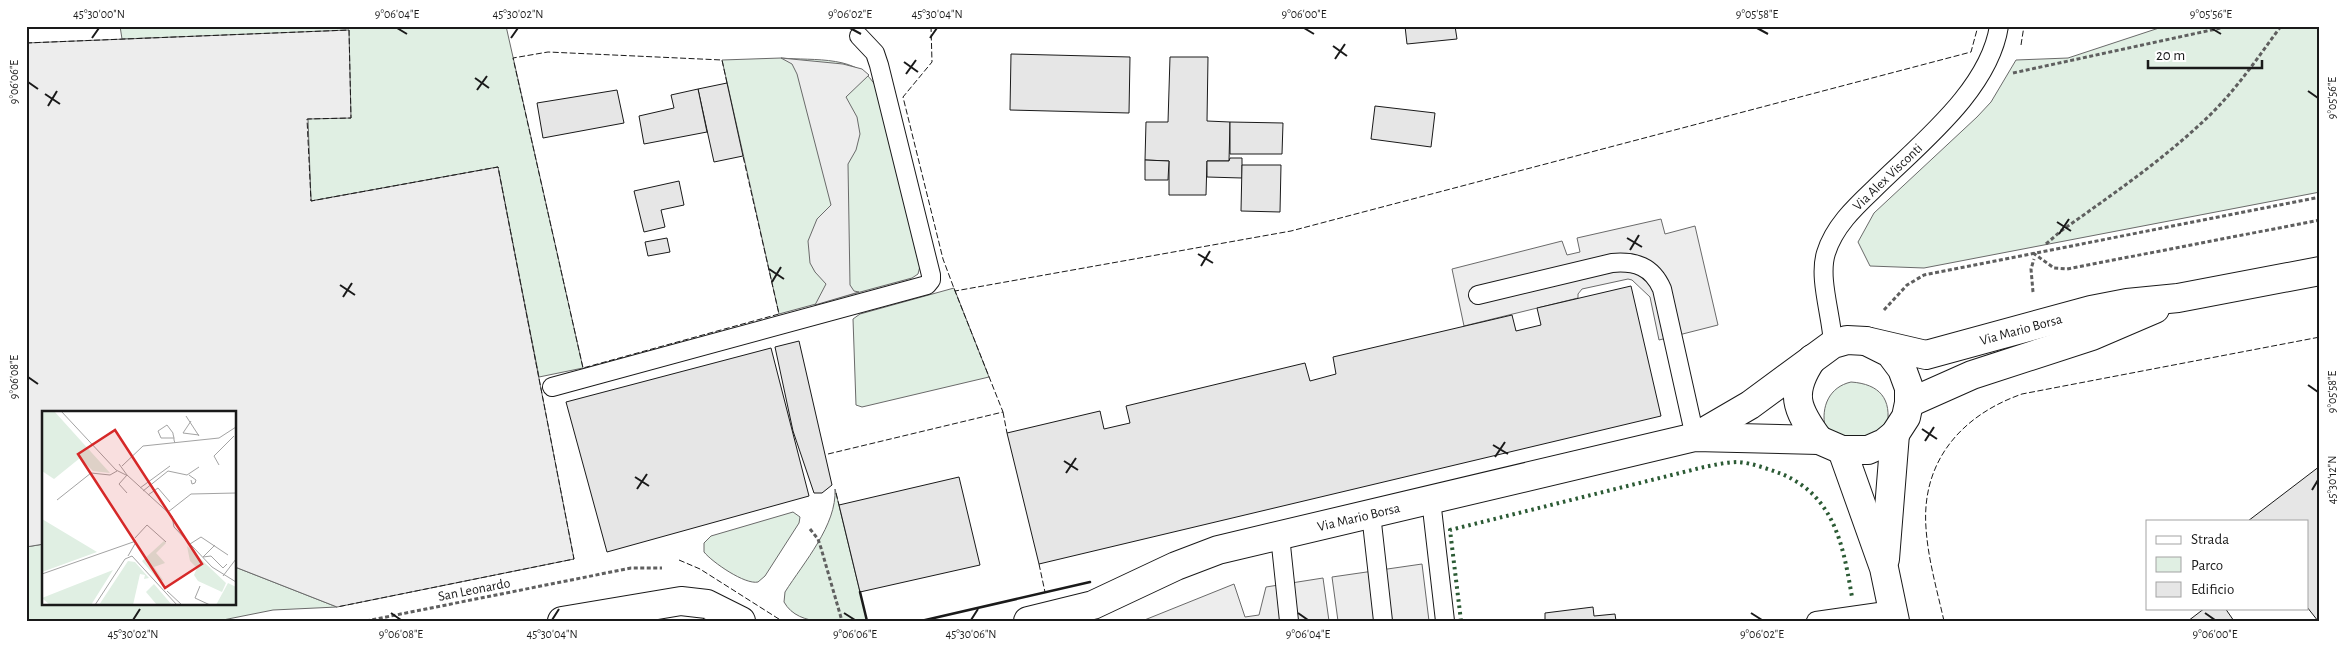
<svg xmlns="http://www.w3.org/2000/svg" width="2346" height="647" font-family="'Alegreya Sans',sans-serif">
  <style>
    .green { fill: #e0efe3; stroke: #6a6a6a }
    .parking { fill: #ededed; stroke: #6a6a6a }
    .building { fill: #e6e6e6; stroke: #1a1a1a }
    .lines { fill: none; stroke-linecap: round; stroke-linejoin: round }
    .lane-casing { stroke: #1a1a1a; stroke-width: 20 }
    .street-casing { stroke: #1a1a1a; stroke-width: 30 }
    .path { stroke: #5f5f5f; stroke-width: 3; stroke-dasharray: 4 2.5; stroke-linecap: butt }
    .lane { stroke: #fff; stroke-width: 18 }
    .street { stroke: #fff; stroke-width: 28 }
    .hedge { stroke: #2b5a34; stroke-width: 4; stroke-dasharray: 2.5 4; stroke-linecap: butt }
    .fence { stroke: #1a1a1a; stroke-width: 1; stroke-dasharray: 6 2.5; stroke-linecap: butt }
    .wall { stroke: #1a1a1a; stroke-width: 2.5 }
    .ticks { fill: none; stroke: #1a1a1a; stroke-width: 2 }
    .labels { text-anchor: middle; stroke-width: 4; stroke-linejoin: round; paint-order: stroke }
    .street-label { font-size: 14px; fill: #1a1a1a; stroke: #fff }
    .inset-road { fill: none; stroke: #a3a3a3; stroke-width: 1 }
    .view { fill: #d62828; fill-opacity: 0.15; stroke: #d62828; stroke-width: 2.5 }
    .inset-edge { fill: none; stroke: #1a1a1a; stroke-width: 2.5 }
    .neatline { fill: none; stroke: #1a1a1a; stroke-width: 2 }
    .ticks-label { font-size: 12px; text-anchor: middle; fill: #1a1a1a }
  </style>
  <rect width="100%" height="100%" fill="#fff"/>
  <g class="green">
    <polygon points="120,26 506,26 583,368 539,377 498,167 311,201 307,119 349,31 122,39"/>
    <polygon points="2165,26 2320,26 2320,192 1924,268 1870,266 1858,242 1874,213 1977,117 1991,102 2016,60 2068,58"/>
    <path d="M781 58C814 61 861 54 877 89L920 266 918 274 912 278 779 314 722 60Z"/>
    <polygon points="954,288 989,377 862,407 856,405 853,319 860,314"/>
    <path d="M1851 382C1880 384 1892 399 1887 427L1852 447 1825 427C1821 407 1829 387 1851 382Z"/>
    <path d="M835 489 867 621C841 621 799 629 784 602L785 592C804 562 837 525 835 489Z"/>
    <path d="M793 512 800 517 799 523 765 576 758 582C745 585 712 562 704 552V543L711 536Z"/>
    <polygon points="44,544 44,603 235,603 235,567 337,607 273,610 218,621 26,621 26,547"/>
  </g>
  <g class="parking">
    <polygon points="349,30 351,118 308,119 311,201 498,167 574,559 337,607 235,567 235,412 44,412 44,544 26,547 26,43"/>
    <polygon points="781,58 843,64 862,69 869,75 846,97 857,117 860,134 856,150 848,164 850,285 854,291 859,292 815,305 826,284 815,272 810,263 808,241 817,219 831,205 797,74 792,64"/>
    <polygon points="1661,219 1665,234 1695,226 1718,325 1659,340 1650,297 1632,280 1628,279 1582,289 1578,294 1578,298 1464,326 1452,269 1562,241 1567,255 1580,252 1577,238"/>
    <polygon points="1422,564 1429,621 1338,621 1332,577"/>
    <polygon points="1323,578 1329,621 1142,621 1234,584 1245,617 1259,615 1266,587"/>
  </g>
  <g class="building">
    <polygon points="1405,26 1455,26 1457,39 1407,44"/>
    <polygon points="1011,54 1130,57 1129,113 1010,110"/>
    <polygon points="1170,57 1208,57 1207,121 1230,122 1229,161 1207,161 1206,195 1169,195 1169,161 1145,160 1146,122 1168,122"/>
    <polygon points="727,83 743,156 714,162 698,89"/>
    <polygon points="698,89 707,132 644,144 639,116 674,108 671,95"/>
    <polygon points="617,90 624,123 543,138 537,103"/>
    <polygon points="1375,106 1435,113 1431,147 1371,139"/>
    <polygon points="1230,122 1283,123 1282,154 1230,154"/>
    <polygon points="1230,158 1242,158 1242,178 1207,177 1207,161 1229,161"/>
    <polygon points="1145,160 1169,161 1168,180 1145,180"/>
    <polygon points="1242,165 1281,165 1280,212 1241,211"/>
    <polygon points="679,181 684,205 661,210 665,227 644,232 634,191"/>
    <polygon points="667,238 670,252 648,256 645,242"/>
    <polygon points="1631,286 1661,416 1039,564 1007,433 1100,411 1104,429 1130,423 1126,406 1305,363 1310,381 1336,374 1333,357 1512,315 1516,331 1541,325 1537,308"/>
    <polygon points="799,341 832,485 822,493 814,493 793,431 775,347"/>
    <polygon points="771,348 809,496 607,552 566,402"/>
    <polygon points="2320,466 2320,621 2318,621 2307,607 2307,521 2248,521"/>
    <polygon points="959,477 980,565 860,592 839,505"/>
    <polygon points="1593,607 1594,616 1615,614 1616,621 1545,621 1545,613"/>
    <polygon points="2205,608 2225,608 2234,621 2188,621"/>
  </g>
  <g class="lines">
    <g class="lane-casing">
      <g id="lane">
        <path d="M1478 295 1612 263C1635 261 1652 266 1662 289L1695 437"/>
        <path id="s1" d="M1833 344C1832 317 1818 278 1826 253 1834 227 1854 208 1873 190 1918 145 1989 91 1999 26"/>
        <polyline points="552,387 927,285 931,280 931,275 879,65 875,53 859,36"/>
        <polyline points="1431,500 1445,621"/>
        <polyline points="1371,514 1383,621"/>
        <polyline points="1280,536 1289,621"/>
        <polyline points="1816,621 1893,610"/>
      </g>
    </g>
    <g class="street-casing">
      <g id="street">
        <path d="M1812 359C1789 393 1796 409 1819 440"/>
        <polyline points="1909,403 1972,375 2092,336 2155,309"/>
        <path id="s2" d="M1695 437 1750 405 1833 344 1847 340 1866 341 1926 355 2091 310 2127 303 2178 298 2320 271"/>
        <polyline points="1842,450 1884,568 1895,621"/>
        <polyline points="1885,559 1895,434"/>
        <polyline points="562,621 681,601 707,604 741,621"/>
        <path id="s3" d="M1028 621 1093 605 1176 566 1218 550 1695 437 1819 440 1842 450H1868L1884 443 1895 434 1906 417 1909 403V388L1902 369 1890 353 1866 341"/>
      </g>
    </g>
    <g class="path">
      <polyline points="2013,73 2230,26"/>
      <path d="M2046 244 2061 231C2113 194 2166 158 2212 113 2238 87 2259 56 2281 26"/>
      <polyline points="2033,253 2054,268 2067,269 2320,220"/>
      <polyline points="2033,292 2031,269 2034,259"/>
      <polyline points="1884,310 1907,285 1924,275 2320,197"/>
      <polyline points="810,529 818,539 821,548 842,621"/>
      <polyline points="366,621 631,568 662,568"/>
    </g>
    <use href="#lane" class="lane"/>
    <use href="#street" class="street"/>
    <path class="hedge" d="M1461 621 1450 530 1704 467C1714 465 1727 462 1738 462 1752 463 1768 469 1782 474 1835 497 1843 545 1852 597"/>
    <g class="fence">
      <polyline points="931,26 932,62 903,97 943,259 955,291 1291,231 1971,52 1978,26"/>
      <polyline points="26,43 349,30 351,118 307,119 311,201 498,167 574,559 337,607"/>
      <polyline points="2021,45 2024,26"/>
      <polyline points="727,83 722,60 548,52 513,58 583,368 779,314 743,156"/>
      <polyline points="1003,412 1007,433"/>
      <polyline points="828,454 1003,412 955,291"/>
      <polyline points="836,493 839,505"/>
      <polyline points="679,560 700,569 782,621"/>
      <polyline points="1039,564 1045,592"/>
      <path d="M1944 621C1937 590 1928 559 1926 528 1921 461 1962 415 2022 394L2320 337"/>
    </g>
    <g class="wall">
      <polyline points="860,592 867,621"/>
      <polyline points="921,621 1090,582"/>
    </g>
  </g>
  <path class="ticks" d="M397 28 407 34M850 28 861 34M1304 28 1314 34M1757 28 1768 34M2211 28 2221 34M92 38 99 28M511 38 518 28M930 38 937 28M1333 46 1347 56M1335 59 1345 44M904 62 918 72M906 74 916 60M475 78 489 88M28 82 38 89M477 90 487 76M2308 91 2318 98M45 94 60 104M48 106 57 91M2057 222 2071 231M2059 234 2069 219M1627 238 1642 247M1630 250 1639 235M1198 254 1213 263M1201 266 1210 251M769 269 784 279M772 282 781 267M340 285 355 295M343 297 352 283M28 377 38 384M2308 385 2318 392M1922 429 1937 439M1925 441 1934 427M1493 445 1508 454M1495 457 1505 442M1064 461 1078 470M1066 473 1076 458M635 477 649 486M637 489 647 474M2312 490 2318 480M391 613 401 620M844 613 855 620M1298 613 1308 620M1751 613 1762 620M2205 613 2215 620M133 620 140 609M552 620 559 609M971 620 978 609"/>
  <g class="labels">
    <g class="street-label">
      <text dy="5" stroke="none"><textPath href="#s1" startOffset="191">Via Alex Visconti</textPath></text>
      <text dy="5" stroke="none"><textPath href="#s2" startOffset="360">Via Mario Borsa</textPath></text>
      <text dy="5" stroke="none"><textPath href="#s3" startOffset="348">Via Mario Borsa</textPath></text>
      <text transform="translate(474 589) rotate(-11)" y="5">San Leonardo</text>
    </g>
  </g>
  <g transform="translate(42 411)">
    <rect width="194" height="194" fill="#fff"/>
    <path d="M0 0H12L68 62 51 60 38 47 12 68 0 60ZM0 108 55 141 0 161ZM122 130 124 132 114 142 123 152 112 156 121 169 118 171 100 150ZM145 135 184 172 180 181 156 170 152 164 155 157 148 150ZM86 150 93 151 107 167 102 168 103 164 98 163 91 194H57ZM71 159 49 194H8L0 187ZM186 172 194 176V194H174ZM112 173 130 194H115L104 181Z" fill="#e0efe3"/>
    <path class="inset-road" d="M19 0 74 59 84 64M144 5 157 25M149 10 141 22 157 24M132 27H119L116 20 125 14 131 22V23L132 27V29L133 32M77 53 85 64 130 105 132 116 170 156 194 171M177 54 172 45 192 25M80 55 101 35 177 27 194 16M147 64 154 69 153 72 150 73 149 69M98 77 128 55M101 80 126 60 145 64 157 56M85 82 77 73 85 64M106 84 116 77 128 91M15 89 49 62 68 64 75 60M126 101 149 83 194 82M93 127 105 114 124 131M148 133 159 126 186 144M86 145 94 131M161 146 169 145 181 157 185 153M161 146 173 134M0 163 94 130M181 165 194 148M158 175 153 187 168 194M125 180 140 194M53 194 83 148 90 145 135 194"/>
    <path class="view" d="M73 19 160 153 123 177 36 43Z"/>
    <rect width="194" height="194" class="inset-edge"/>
  </g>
  <rect width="2346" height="647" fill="none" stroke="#ffffff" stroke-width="55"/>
  <rect x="2146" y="520" width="162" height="90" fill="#ffffff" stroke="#a3a3a3"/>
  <rect x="2156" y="536" width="25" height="8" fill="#ffffff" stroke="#a3a3a3"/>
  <text x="2191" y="544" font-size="15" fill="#1a1a1a">Strada</text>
  <rect x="2156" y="557" width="25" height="15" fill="#e0efe3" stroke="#a3a3a3"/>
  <text x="2191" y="570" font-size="15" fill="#1a1a1a">Parco</text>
  <rect x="2156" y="582" width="25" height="15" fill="#e6e6e6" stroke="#a3a3a3"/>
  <text x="2191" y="594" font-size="15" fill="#1a1a1a">Edificio</text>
  <path d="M2148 60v8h114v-8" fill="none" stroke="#1a1a1a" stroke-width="2.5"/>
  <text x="2156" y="60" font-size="15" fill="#1a1a1a" stroke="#ffffff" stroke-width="4" paint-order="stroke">20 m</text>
  <rect x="28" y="28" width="2290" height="592" class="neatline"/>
  <g class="ticks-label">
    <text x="99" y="18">45°30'00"N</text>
    <text x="397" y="18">9°06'04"E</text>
    <text x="518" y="18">45°30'02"N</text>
    <text x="850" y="18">9°06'02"E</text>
    <text x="937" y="18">45°30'04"N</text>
    <text x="1304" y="18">9°06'00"E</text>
    <text x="1757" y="18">9°05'58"E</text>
    <text x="2211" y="18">9°05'56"E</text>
    <text transform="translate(14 82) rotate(-90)" y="4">9°06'06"E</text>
    <text transform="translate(2332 98) rotate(-90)" y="4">9°05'56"E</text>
    <text transform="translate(14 377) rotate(-90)" y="4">9°06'08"E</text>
    <text transform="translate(2332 392) rotate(-90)" y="4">9°05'58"E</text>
    <text transform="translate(2332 480) rotate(-90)" y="4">45°30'12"N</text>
    <text x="133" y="638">45°30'02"N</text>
    <text x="401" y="638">9°06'08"E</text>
    <text x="552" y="638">45°30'04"N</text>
    <text x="855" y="638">9°06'06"E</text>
    <text x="971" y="638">45°30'06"N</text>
    <text x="1308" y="638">9°06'04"E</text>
    <text x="1762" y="638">9°06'02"E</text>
    <text x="2215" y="638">9°06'00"E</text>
  </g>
</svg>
